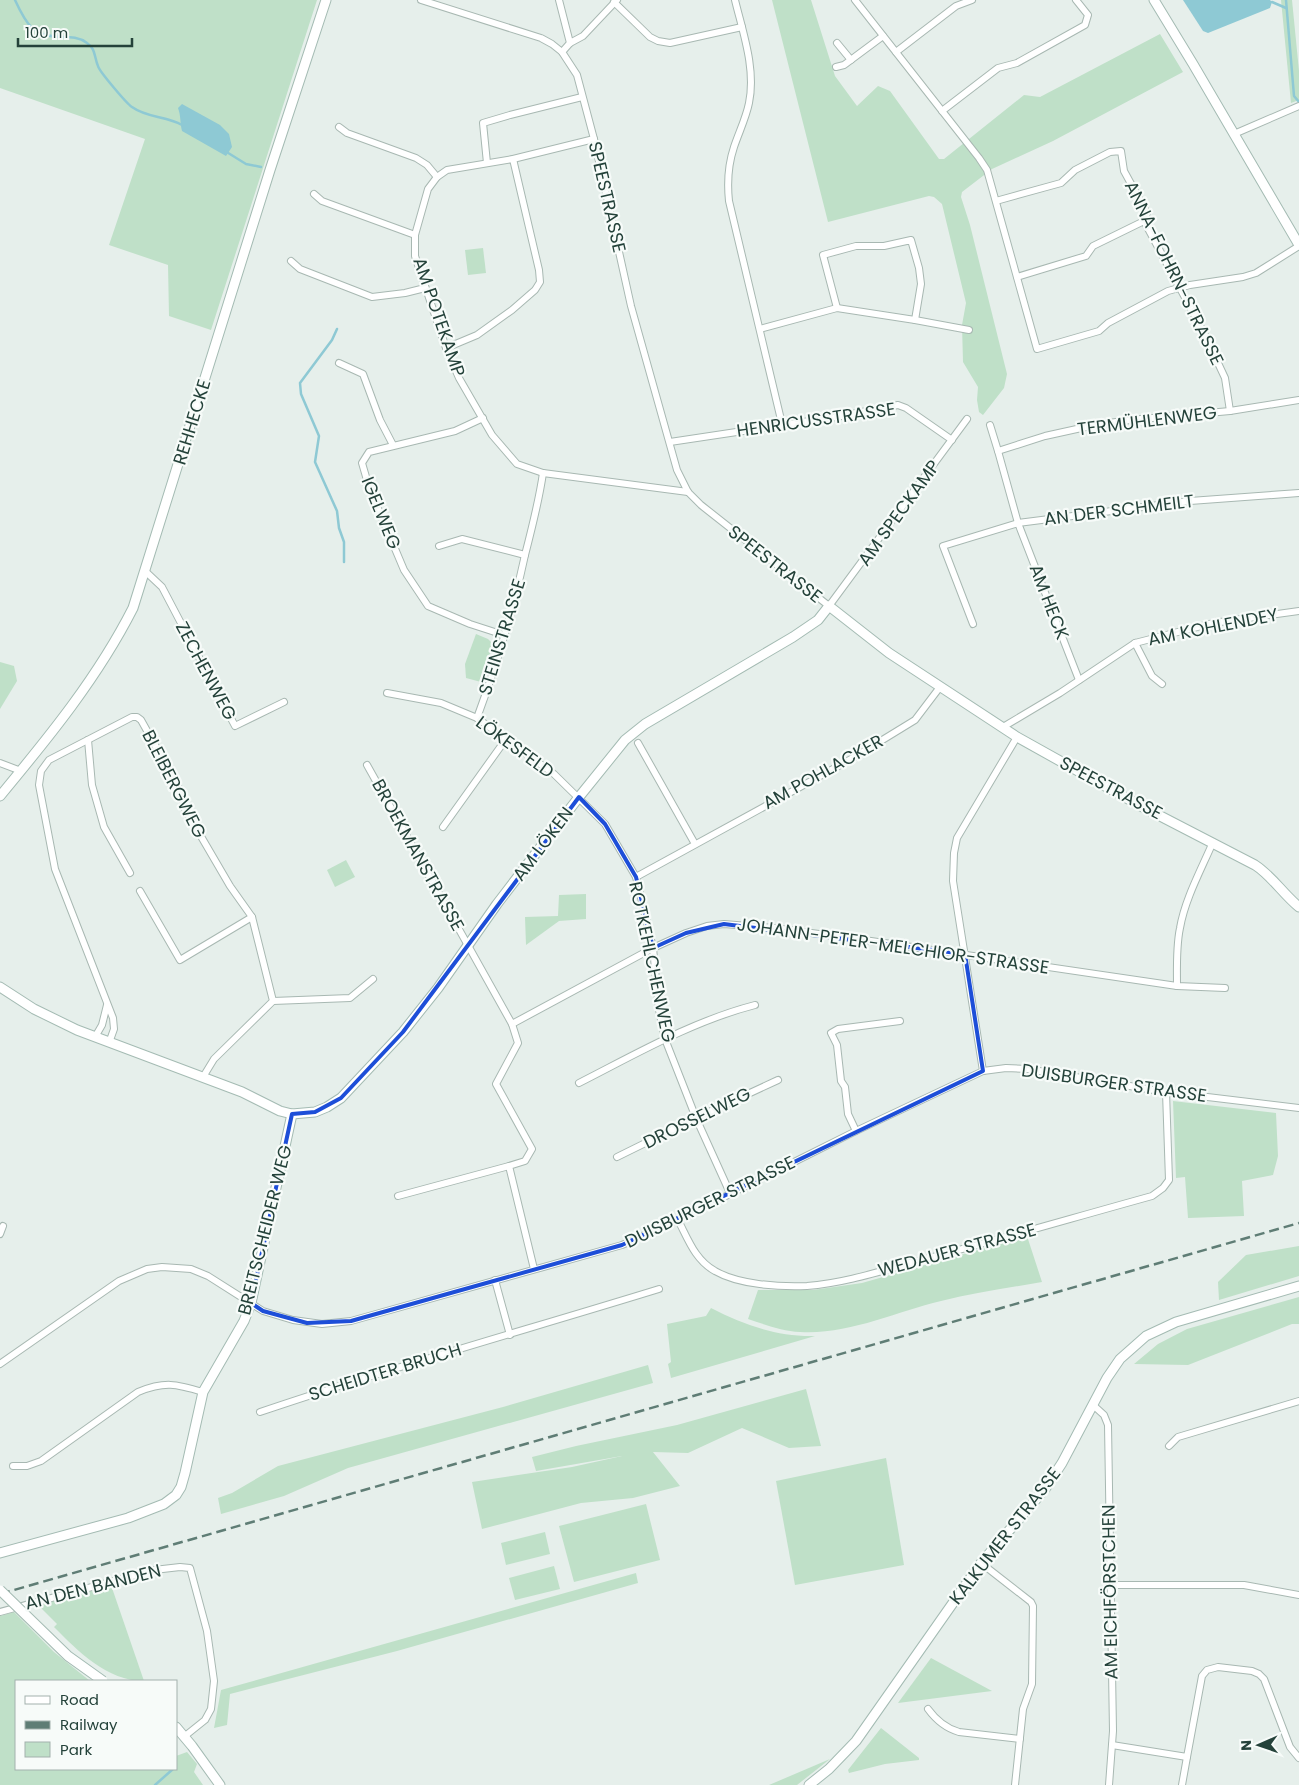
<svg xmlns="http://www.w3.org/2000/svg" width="1299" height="1785" font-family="Poppins,sans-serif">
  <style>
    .green { fill: #bfe0c8 }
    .water { fill: #8ec9d4 }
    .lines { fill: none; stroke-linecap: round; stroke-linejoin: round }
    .stream { stroke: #8ec9d4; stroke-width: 2.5 }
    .street-casing { stroke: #a8b8b2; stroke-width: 8 }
    .secondary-casing { stroke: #a4bbb3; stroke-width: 11 }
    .street { stroke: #fff; stroke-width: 6 }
    .secondary { stroke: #fff; stroke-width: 9 }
    .rail { stroke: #5f7d75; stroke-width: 2.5; stroke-dasharray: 10 5; stroke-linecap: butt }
    .secondary-bridge-casing { stroke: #a4bbb3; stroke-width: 11; stroke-linecap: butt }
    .secondary-bridge { stroke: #fff; stroke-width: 9 }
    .marked { fill: none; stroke: #1d4ed8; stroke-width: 4; stroke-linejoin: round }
    .labels { text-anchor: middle; stroke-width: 4.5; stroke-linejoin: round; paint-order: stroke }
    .street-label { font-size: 18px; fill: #24423a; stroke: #f7fbf9 }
  </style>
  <rect width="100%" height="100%" fill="#e6efeb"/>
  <g class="green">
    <polygon points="0,0 317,0 211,330 169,316 168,265 109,245 145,139 0,88"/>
    <polygon points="772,0 811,0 835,76 857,106 878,86 890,91 939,159 944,159 1024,95 1040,97 1160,34 1183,72 1053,141 992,169 962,192 961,197 970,225 1007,374 1004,388 983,415 979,412 977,400 978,387 963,362 962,325 966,303 942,204 934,197 929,196 828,222"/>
    <polygon points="1281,0 1292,0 1299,71 1299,100 1291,103"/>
    <polygon points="483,248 486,273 468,275 465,250"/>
    <polygon points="476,634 488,639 493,644 481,682 466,678 465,664"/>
    <polygon points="0,662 14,666 17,681 0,709"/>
    <polygon points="346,860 355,877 335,887 327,870"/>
    <polygon points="586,894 586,919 559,921 526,945 525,917 558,916 559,895"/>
    <polygon points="1173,1101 1276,1113 1278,1156 1273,1175 1242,1181 1244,1216 1188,1218 1185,1177 1176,1178"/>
    <path d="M1027 1236 1042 1282C1008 1288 974 1293 941 1301 895 1312 848 1335 800 1332 782 1331 766 1325 748 1319L758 1290H813L862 1283Z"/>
    <polygon points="1299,1246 1299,1276 1219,1300 1218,1282 1246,1255"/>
    <polygon points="1299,1297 1299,1324 1292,1324 1188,1365 1134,1364 1158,1344 1187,1329"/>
    <path d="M711 1308C744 1325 777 1337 815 1336L671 1378 668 1364 671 1362 667 1324 706 1316Z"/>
    <polygon points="648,1365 653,1383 348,1468 284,1496 221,1514 218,1498 232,1493 278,1466 503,1407"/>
    <polygon points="806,1389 821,1446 789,1448 742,1428 688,1453 653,1452 680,1486 633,1498 581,1503 482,1529 472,1482 572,1467 622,1456 536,1471 532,1457 576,1446 677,1425"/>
    <polygon points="886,1458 904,1565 795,1585 776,1481"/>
    <polygon points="646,1504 660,1560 574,1582 559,1526"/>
    <polygon points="545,1532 550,1554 506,1565 501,1543"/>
    <polygon points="554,1566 560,1589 515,1600 509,1578"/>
    <polygon points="636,1573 638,1583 397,1651 230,1694 227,1725 214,1728 221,1690"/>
    <path d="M111 1585 144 1681C107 1681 78 1651 54 1627L57 1624 37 1604Z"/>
    <polygon points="14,1612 54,1652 90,1681 16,1681 16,1769 176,1769 176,1756 187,1752 197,1764 194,1772 203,1785 0,1785 0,1616"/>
    <polygon points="931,1658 992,1691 898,1703"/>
    <polygon points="881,1728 919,1758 919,1760 885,1764 849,1773 848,1770"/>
    <polygon points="830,1759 797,1785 769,1785"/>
  </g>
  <g class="water">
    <polygon points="1183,0 1270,0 1272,2 1270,8 1208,33 1203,31"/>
    <path d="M182 104 220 125 229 134 232 147 226 156 182 131C180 123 181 116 178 108Z"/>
  </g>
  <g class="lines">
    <g class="stream">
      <path d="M15 0C26 24 33 37 62 37 71 37 79 37 87 43 96 49 94 57 98 66 99 71 127 104 132 107 147 118 166 116 182 125"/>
      <polyline points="1286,0 1294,96 1299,102"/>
      <polyline points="1272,2 1286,8"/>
      <polyline points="225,151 246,164 261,167"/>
      <polyline points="337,329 332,340 300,383 301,394 319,436 315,462 337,511 339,528 344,542 344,562"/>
      <polyline points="155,1785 173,1769"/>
    </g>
    <g class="street-casing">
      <g id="street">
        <polyline points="421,0 541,38 552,44 562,52 577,75 594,139 631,306 677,470 688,492 701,505 829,606 967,419"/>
        <polyline points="559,0 570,43 562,52"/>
        <path d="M735 0C743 33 756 69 749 103 746 118 739 132 734 147 728 165 727 182 729 201L782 424"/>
        <polyline points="855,0 979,158 987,170 1037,349 1099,331 1108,323 1168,291 1190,285 1243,277 1256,273 1299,246"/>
        <polyline points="614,2 650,37 658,41 670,43 742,27"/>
        <polyline points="570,43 583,36 617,0"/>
        <polyline points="837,43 851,60"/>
        <polyline points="896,52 956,6 972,0"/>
        <polyline points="836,67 844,65 883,36"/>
        <polyline points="942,111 998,68 1017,63 1085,25 1088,15 1076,0"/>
        <polyline points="339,127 347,133 416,158 427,165 437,177"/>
        <polyline points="1234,134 1299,106"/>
        <polyline points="594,139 513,159 447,170 437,177 428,189 415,235 415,256 446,348 459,378 492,435 517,464 543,473 688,492"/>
        <polyline points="487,163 483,123 510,115 582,97"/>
        <polyline points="314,194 322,201 415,235"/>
        <polyline points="996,201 1061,183 1075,170 1110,152 1121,151 1124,171 1147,213 1144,221 1204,333 1225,378 1230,411"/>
        <polyline points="291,261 300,269 372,297 405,293 425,288"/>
        <polyline points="1017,277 1086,256 1093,246 1144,221"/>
        <polyline points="837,308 823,255 856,246 884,246 911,240 919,268 921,284 915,320"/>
        <polyline points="760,329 837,308 915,320 969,330"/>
        <polyline points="446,348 477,335 512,310 535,290 540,282 539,270 513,159"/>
        <polyline points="339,363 363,374 380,420 393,445"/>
        <polyline points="483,418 455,431 369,452 362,463 369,487 404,570 428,606 470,624 504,635"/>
        <polyline points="990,425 998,451 1045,436 1095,425 1130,420 1230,411 1299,400"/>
        <polyline points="670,442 836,417 898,405 906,408 952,440"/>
        <polyline points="998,451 1018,523 1079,680"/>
        <polyline points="439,546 462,539 525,555"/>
        <polyline points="145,571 162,587 235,726 284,702"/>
        <polyline points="973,624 943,546 1018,523 1190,501 1299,493"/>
        <polyline points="1135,643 1152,676 1162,684"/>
        <polyline points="387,693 441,703 477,718 554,774 605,824 636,877 653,948 659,1010 665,1039 696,1118 730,1193"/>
        <path d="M477 718C497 664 513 611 525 555 532 528 539 501 543 473"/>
        <polyline points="1003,727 1060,693 1135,643 1213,623 1299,611"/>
        <polyline points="88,740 92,785 104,827 130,873"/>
        <polyline points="638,743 695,844"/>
        <polyline points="0,763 21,771"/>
        <polyline points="367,765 512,1024 518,1043 496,1084 532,1149 525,1161 509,1166 534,1269"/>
        <polyline points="443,827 506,739"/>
        <polyline points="636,877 853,758 915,720 940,687"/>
        <polyline points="140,891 180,960 252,917"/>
        <path d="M1177 986C1177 967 1176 947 1180 928 1185 899 1201 870 1213 842"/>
        <polyline points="273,1001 350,998 373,979"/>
        <polyline points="512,1024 653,948 686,933 707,926 724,924 774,928 871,941 1177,986 1225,988"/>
        <polyline points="95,1037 102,1025 107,1005"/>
        <polyline points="109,1043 114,1029 113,1018 55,869 39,785 41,771 49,760 132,717 137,717 141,720 178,786 185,809 230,886 252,917 273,1001 214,1059 203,1077"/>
        <polyline points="983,1071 953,881 954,853 957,838 1017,737"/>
        <path d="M579 1083C636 1054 693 1021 755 1005"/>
        <polyline points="856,1131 848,1114 845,1087 841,1081 837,1045 831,1033 838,1029 900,1021"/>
        <polyline points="617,1157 696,1118 778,1080"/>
        <polyline points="398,1196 509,1166"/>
        <path d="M678 1220C688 1239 695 1260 715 1271 739 1285 780 1287 807 1286 847 1283 887 1269 925 1259 1001 1239 1076 1217 1152 1196L1163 1188 1169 1180 1166 1092"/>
        <polyline points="0,1234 3,1226"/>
        <polyline points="495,1280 510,1335"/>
        <polyline points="0,1364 119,1281 147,1269 162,1267 191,1269 208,1276 263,1311 293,1320 322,1324 351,1321 622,1245 678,1220 856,1131 983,1071 1006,1068 1027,1069 1166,1092 1299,1108"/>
        <polyline points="1093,1405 1104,1415 1108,1425 1113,1731 1109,1785"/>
        <path d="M260 1412C392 1367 526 1330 659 1289"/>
        <polyline points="1169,1446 1178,1437 1299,1401"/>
        <path d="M13 1466H27L41 1461 138 1392C165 1381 176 1384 203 1392"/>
        <polyline points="981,1563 1031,1602 1033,1606 1032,1684 1023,1709 1015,1785"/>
        <polyline points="1110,1585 1244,1585 1299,1595"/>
        <polyline points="0,1612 154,1570 180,1567 190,1568 207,1631 214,1681 211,1709 205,1720 185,1736"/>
        <path d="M928 1709C936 1720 945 1728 959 1732L1020 1739"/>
        <polyline points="1112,1745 1187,1757 1202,1676 1207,1670 1218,1667 1252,1671 1259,1674 1264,1679 1290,1747 1299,1758"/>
        <polyline points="1182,1785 1187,1757"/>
      </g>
    </g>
    <g class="secondary-casing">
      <g id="secondary">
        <polyline points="1154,0 1193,64 1299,245"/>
        <path d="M0 796C49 737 98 677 133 608L270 170 326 0"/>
        <path d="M0 987 34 1009 77 1030 242 1092 280 1111 292 1114 315 1112 327 1107 341 1098 403 1032 438 988 497 904 579 797 625 740 645 724 793 637 818 620 829 606 889 653 1017 737 1139 805 1255 865C1272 876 1283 894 1299 907"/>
        <polyline points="0,1553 128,1518 164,1504 176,1495 181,1487 185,1473 203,1392 244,1321 251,1303 292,1114"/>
        <polyline points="176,1727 192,1746 220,1785"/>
        <polyline points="809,1785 829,1769 856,1741 981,1563 1045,1489 1062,1463 1107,1378 1120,1359 1146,1336 1176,1322 1299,1286"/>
      </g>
    </g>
    <use href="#street" class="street"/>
    <use href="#secondary" class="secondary"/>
    <polyline class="rail" points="0,1594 1299,1223"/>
    <g class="secondary-bridge-casing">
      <polyline id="secondary-bridge" points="0,1590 68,1656 103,1681"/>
    </g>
    <use href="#secondary-bridge" class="secondary-bridge"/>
  </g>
  <path class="marked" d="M579 797 605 824 636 877 653 948 686 933 724 924 965 954 983 1071 622 1245 351 1321 307 1323 263 1311 251 1303 292 1114 315 1112 341 1098 403 1032Z"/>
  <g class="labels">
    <g class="street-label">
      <text transform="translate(607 197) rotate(77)" y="6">SPEESTRASSE</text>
      <text transform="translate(1174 273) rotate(64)" y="6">ANNA-FOHRN-STRASSE</text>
      <text transform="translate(439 317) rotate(71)" y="6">AM POTEKAMP</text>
      <text transform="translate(816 420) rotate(-8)" y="6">HENRICUSSTRASSE</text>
      <text transform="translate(1147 421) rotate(-7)" y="6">TERMÜHLENWEG</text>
      <text transform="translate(192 422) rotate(-73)" y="6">REHHECKE</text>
      <text transform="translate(1119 510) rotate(-7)" y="6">AN DER SCHMEILT</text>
      <text transform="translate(381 513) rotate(68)" y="6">IGELWEG</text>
      <text transform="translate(899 513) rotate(-54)" y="6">AM SPECKAMP</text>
      <text transform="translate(775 564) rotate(38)" y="6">SPEESTRASSE</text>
      <text transform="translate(1049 602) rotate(69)" y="6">AM HECK</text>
      <text transform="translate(1213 627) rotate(-11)" y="6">AM KOHLENDEY</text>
      <text transform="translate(502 637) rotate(-73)" y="6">STEINSTRASSE</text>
      <text transform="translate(206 671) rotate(62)" y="6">ZECHENWEG</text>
      <text transform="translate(515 747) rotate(36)" y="6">LÖKESFELD</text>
      <text transform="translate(823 772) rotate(-29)" y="6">AM POHLACKER</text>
      <text transform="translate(174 784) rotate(63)" y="6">BLEIBERGWEG</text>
      <text transform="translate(1111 788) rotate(28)" y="6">SPEESTRASSE</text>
      <text transform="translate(543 844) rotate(-53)" y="6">AM LÖKEN</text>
      <text transform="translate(418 855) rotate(61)" y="6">BROEKMANSTRASSE</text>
      <text transform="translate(893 946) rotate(8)" y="6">JOHANN-PETER-MELCHIOR-STRASSE</text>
      <text transform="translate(652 962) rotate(78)" y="6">ROTKEHLCHENWEG</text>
      <text transform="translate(1114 1083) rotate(8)" y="6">DUISBURGER STRASSE</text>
      <text transform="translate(697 1118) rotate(-26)" y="6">DROSSELWEG</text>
      <text transform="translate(710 1202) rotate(-26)" y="6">DUISBURGER STRASSE</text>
      <text transform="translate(265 1230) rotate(-76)" y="6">BREITSCHEIDER WEG</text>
      <text transform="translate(957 1250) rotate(-15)" y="6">WEDAUER STRASSE</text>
      <text transform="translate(385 1372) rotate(-17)" y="6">SCHEIDTER BRUCH</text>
      <text transform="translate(1005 1536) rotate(-52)" y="6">KALKUMER STRASSE</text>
      <text transform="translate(93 1587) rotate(-14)" y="6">AN DEN BANDEN</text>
      <text transform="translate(1110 1592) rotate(-91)" y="6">AM EICHFÖRSTCHEN</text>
    </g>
  </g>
  <rect x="15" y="1680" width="162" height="90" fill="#f7fbf9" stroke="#a3b1ad"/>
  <rect x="25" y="1696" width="25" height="8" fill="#ffffff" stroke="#a3b1ad"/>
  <text x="60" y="1705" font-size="15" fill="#24423a">Road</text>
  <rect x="25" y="1721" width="25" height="8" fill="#5f7d75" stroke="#a3b1ad"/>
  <text x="60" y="1730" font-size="15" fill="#24423a">Railway</text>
  <rect x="25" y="1742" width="25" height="15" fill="#bfe0c8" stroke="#a3b1ad"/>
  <text x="60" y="1755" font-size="15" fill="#24423a">Park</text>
  <g transform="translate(1259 1745) rotate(268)" stroke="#f7fbf9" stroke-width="4" paint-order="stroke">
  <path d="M0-4L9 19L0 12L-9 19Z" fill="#24423a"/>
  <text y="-8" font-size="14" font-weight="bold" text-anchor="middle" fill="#24423a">N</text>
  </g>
  <path d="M18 38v8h114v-8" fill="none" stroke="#24423a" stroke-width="2.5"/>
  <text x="25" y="38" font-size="15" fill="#24423a" stroke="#f7fbf9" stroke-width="4" paint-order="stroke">100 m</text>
</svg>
